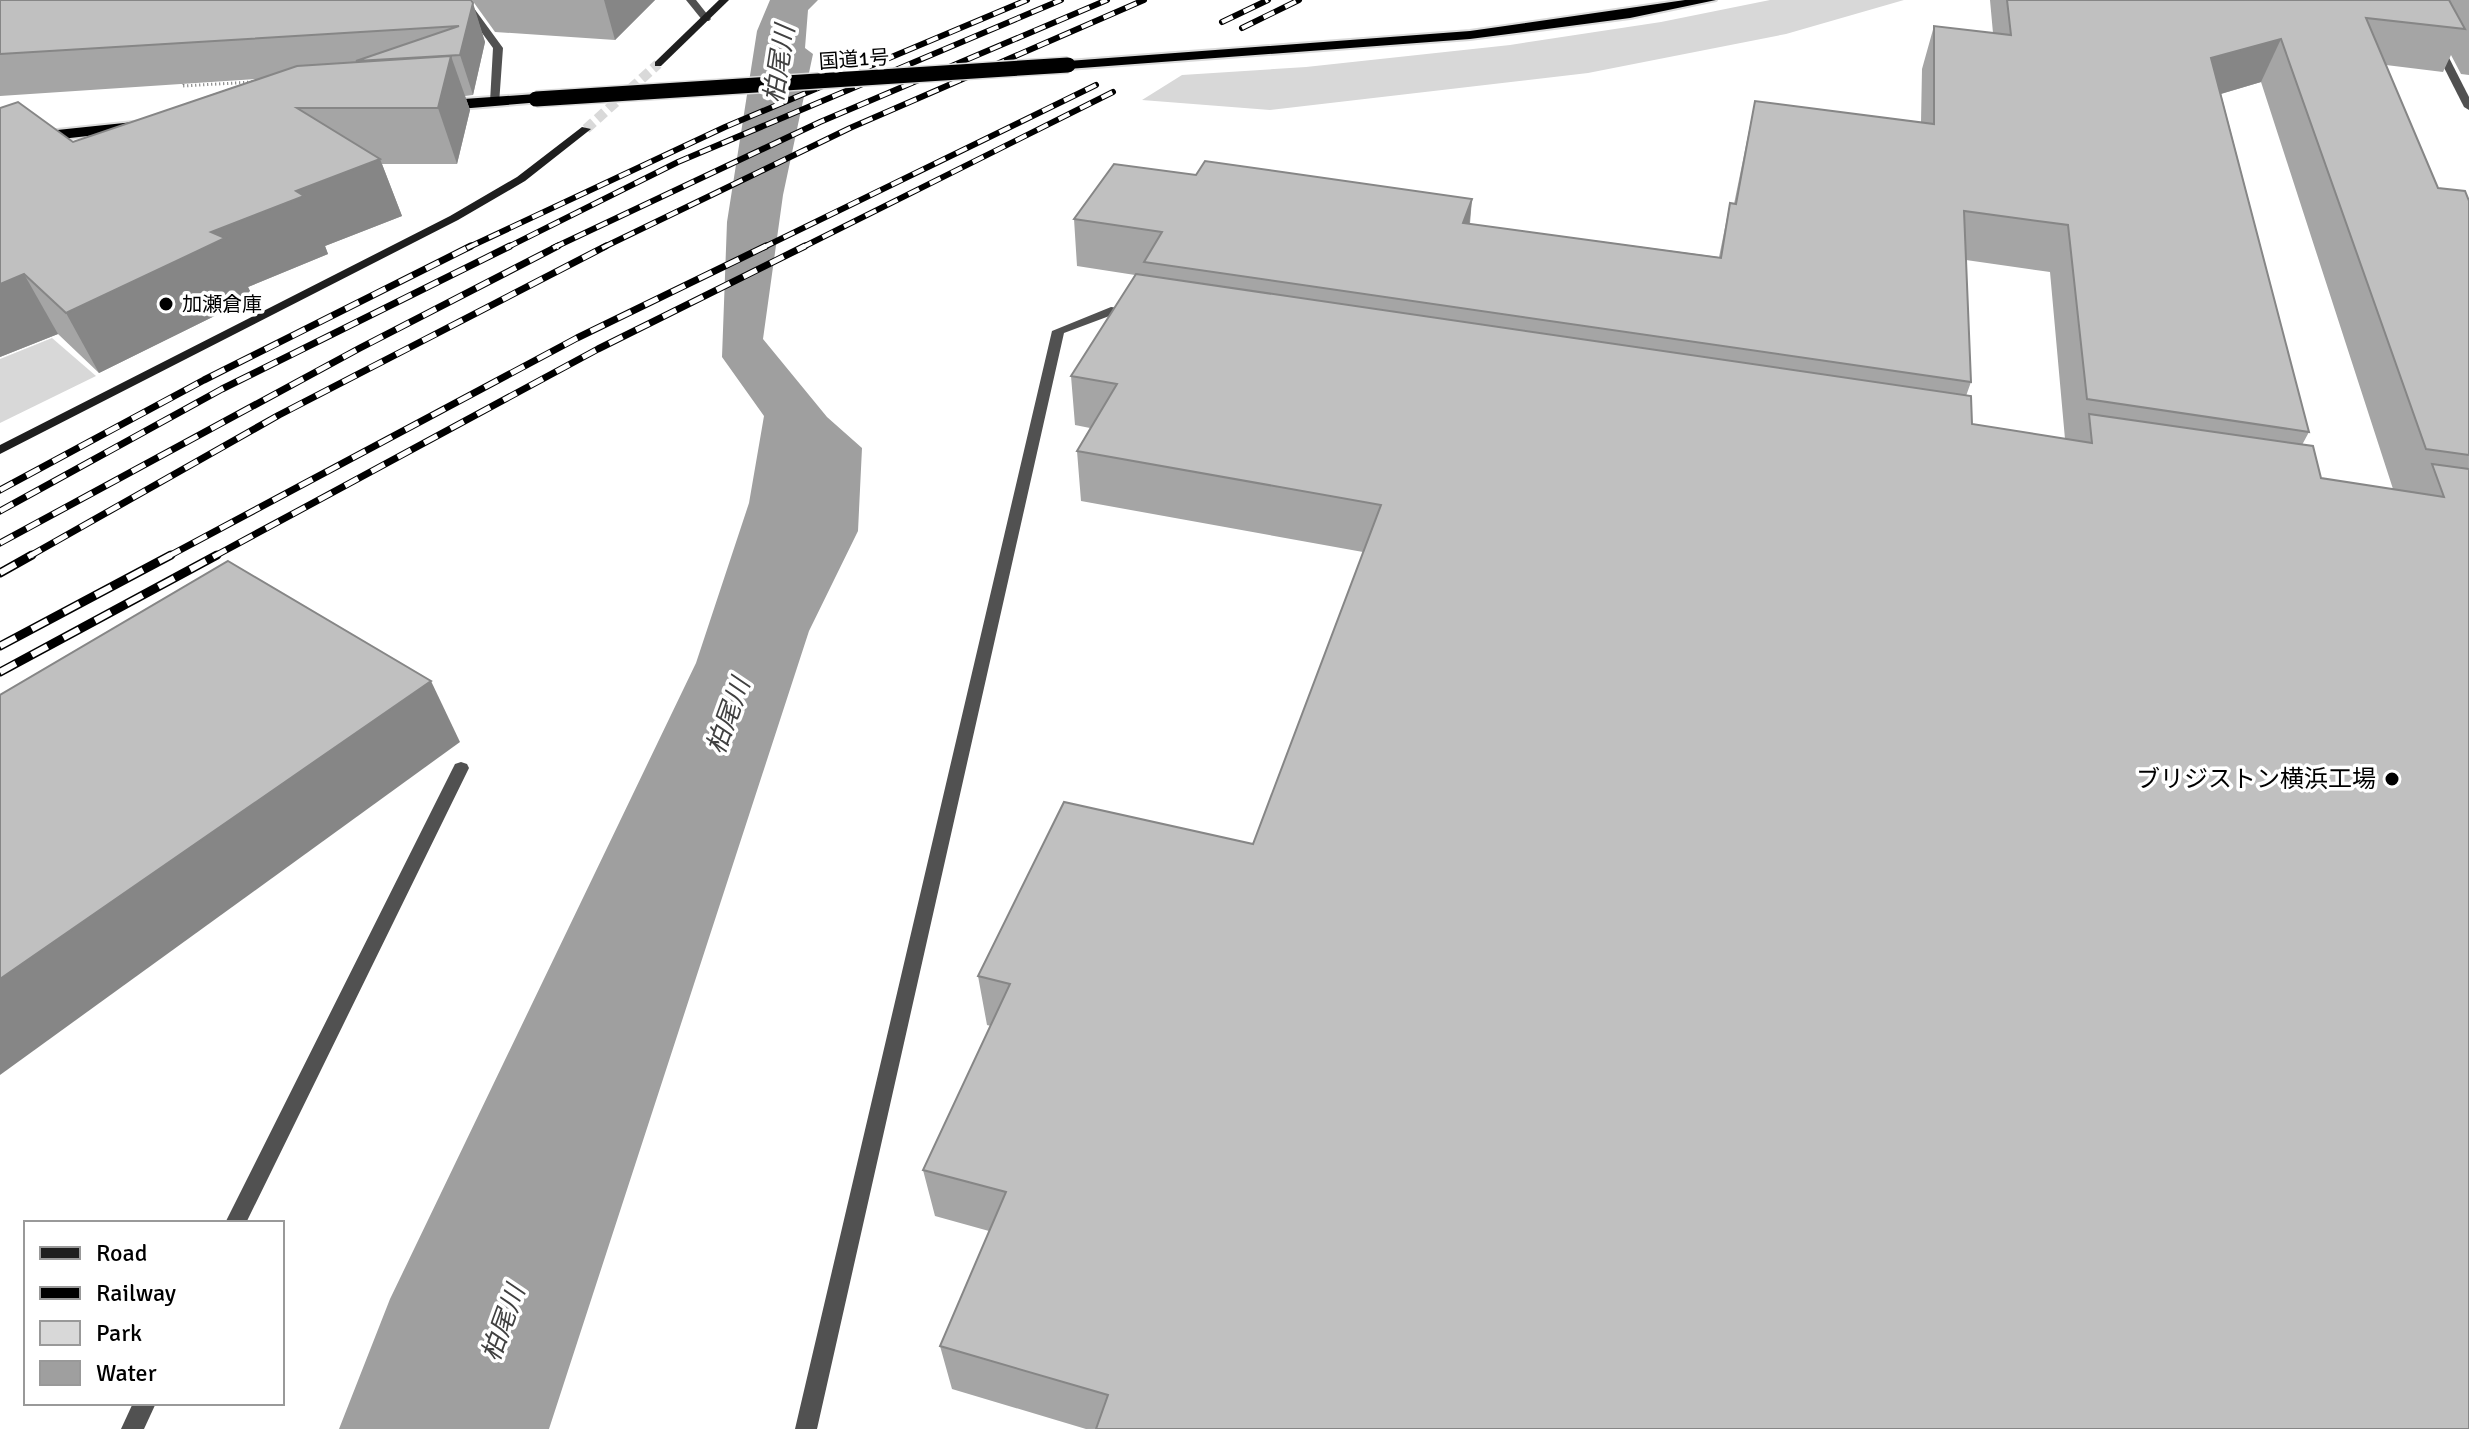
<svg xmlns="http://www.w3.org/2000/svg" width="2469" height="1429" font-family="Signika,'Noto Sans JP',sans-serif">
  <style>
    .green { fill: #d8d8d8 }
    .water { fill: #9f9f9f }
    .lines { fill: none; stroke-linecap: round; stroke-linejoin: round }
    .secondary-tunnel { stroke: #d9d9d9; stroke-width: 10; stroke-dasharray: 10 5; stroke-linecap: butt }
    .highway-casing { stroke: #dbdbdb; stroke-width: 4 }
    .path { stroke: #737373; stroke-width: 3; stroke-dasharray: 1 3; stroke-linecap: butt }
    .lane { fill: #515151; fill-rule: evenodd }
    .street { fill: #515151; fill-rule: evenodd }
    .secondary { fill: #1e1e1e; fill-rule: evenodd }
    .highway { fill: #000; fill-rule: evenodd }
    .rail-far2-casing { stroke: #000; stroke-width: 6 }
    .rail-far1-casing { stroke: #000; stroke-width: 7 }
    .rail-casing { stroke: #000; stroke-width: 9 }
    .rail-far2 { stroke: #fff; stroke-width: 4; stroke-dasharray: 12; stroke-linecap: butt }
    .rail-far1 { stroke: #fff; stroke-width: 5; stroke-dasharray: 15; stroke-linecap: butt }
    .rail { stroke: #fff; stroke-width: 6; stroke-dasharray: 18; stroke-linecap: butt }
    .highway-bridge-casing { stroke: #dbdbdb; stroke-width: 18; stroke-linecap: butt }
    .highway-bridge { stroke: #000; stroke-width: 15 }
    .wall { fill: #a5a5a5; fill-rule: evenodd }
    .shaded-wall { fill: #868686 }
    .building { fill: #c0c0c0; stroke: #868686; stroke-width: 2 }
    .poi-dot { fill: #000; stroke: #fff; stroke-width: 3 }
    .labels { text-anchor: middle; stroke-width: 7; stroke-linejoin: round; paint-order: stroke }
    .far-street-label { font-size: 20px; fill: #000; stroke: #fff }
    .far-poi-label { font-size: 20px; fill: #000; stroke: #fff; text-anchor: start }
    .poi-label { font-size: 24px; fill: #000; stroke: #fff; text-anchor: end }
    .water-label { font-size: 26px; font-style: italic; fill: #404040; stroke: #fff }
  </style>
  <rect width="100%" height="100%" fill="#fff"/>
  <g class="green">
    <polygon points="1770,0 1904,0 1786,34 1588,73 1270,110 1142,100 1182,75 1306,67 1510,45 1661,22"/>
    <polygon points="52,338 96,376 0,423 0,359"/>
  </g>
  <polygon class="water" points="770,0 818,0 808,10 805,48 813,54 783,195 763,339 827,417 862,448 858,531 809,631 549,1429 339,1429 390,1299 696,663 749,503 764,416 722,357 727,222 757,31"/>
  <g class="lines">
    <polyline class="secondary-tunnel" points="586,129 658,64"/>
    <g class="highway-casing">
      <g id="highway">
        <polygon points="1685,0 1716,0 1630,18 1470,39 1068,69 1061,65 1068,61 1470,31"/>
        <polygon points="536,94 541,96 541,102 435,111 427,106 435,101"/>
        <polygon points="143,121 151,126 149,129 0,146 0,136"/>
      </g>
    </g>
    <polyline class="path" points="185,80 182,86 253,82"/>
    <g class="lane">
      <polygon points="2434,42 2442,44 2469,97 2469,110 2464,107 2432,44"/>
      <polygon points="1111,307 1135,310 1141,314 1135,318 1112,315 1064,333 817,1429 795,1429 1052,331"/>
      <polygon points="461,762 467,764 469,768 246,1223 225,1223 453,768 455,764"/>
      <polygon points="133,1403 156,1403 144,1429 121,1429"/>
    </g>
    <g class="street">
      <polygon points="458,0 468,0 503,48 499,104 490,102 493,48"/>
      <polygon points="686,0 696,0 711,19 709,21 703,21"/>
    </g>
    <g class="secondary">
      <polygon points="719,0 729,0 661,66 655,66 655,62"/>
      <polygon points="582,127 591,129 525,181 458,220 0,454 0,445 450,216 517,177"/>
    </g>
    <use href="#highway" class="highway"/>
    <g class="rail-far2-casing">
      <g id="rail-far2">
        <polyline points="1222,22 1268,0"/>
        <polyline points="1242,28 1299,0"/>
        <polyline points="467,248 725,127 1027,0"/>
        <polyline points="506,248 678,162 1061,0"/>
        <polyline points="553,248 820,122 1107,0"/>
        <polyline points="602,248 850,128 1144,0"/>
        <polyline points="762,248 1096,85"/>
        <polyline points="801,248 1113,92"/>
      </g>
    </g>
    <g class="rail-far1-casing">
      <g id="rail-far1">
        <polyline points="0,490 204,380 471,246"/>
        <polyline points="0,511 222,389 510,246"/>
        <polyline points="0,543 360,348 558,246"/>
        <polyline points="28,557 279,415 606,246"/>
        <polyline points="167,557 577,338 766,246"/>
        <polyline points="213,557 598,349 805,246"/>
      </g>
    </g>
    <g class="rail-casing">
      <g id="rail">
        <polyline points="0,573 32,555"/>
        <polyline points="0,646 171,555"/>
        <polyline points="0,672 217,555"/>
      </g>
    </g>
    <use href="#rail-far2" class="rail-far2"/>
    <use href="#rail-far1" class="rail-far1"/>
    <use href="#rail" class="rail"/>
    <g class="highway-bridge-casing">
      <polyline id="highway-bridge" points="536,99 1068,65"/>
    </g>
    <use href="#highway-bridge" class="highway-bridge"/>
  </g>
  <g class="wall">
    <polygon points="0,0 471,0 485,42 473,95 465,96 470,110 457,164 382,164 402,216 325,246 328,254 248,287 253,297 99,373 58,334 0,357 0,108 73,142 257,79 0,96"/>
    <polygon points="472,0 655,0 615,40 495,32"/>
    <path d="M1990 0H2469V75L2461 74 2451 55 2443 72 2386 65 2438 188 2469 201V1429H1086L952 1389 940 1346 989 1231 935 1216 923 1170 991 1026 987 1025 978 976 1253 844 1363 552 1081 501 1077 451 1090 428 1075 425 1071 376 1135 275 1077 266 1074 219 1196 175 1472 199 1470 224 1719 257 1730 203 1734 204 1755 101 1921 122 1922 69 1934 26 1993 33ZM2261 82 2393 489 2321 478 2302 445 2309 432 2221 94ZM1966 260 2050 272 2065 439 1972 424 1966 396 1971 382Z"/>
  </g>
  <g class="shaded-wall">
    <polygon points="604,0 655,0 615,40"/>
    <polygon points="473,3 485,42 473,95 460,55"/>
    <polygon points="2281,39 2261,82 2193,102 2211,58"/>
    <polygon points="451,56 470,110 457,164 438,108"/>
    <polygon points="380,159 402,216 325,246 328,254 248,287 253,297 99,373 66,313 211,232 296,191"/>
    <polygon points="1472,199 1467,245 1463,223"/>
    <polygon points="24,274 58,334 0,357 0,284"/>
    <polygon points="431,681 460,742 0,1075 0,979"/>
  </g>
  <g class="building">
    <polygon points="0,0 471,0 473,3 460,55 356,61 459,26 0,54"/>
    <polygon points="2007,0 2449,0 2465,29 2366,18 2438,188 2465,191 2469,201 2469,455 2426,449 2281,39 2211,58 2309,432 2087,399 2068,225 1964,211 1971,382 1144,262 1162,232 1074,219 1114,164 1196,175 1205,161 1472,199 1463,223 1721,258 1730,203 1736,204 1755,101 1934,124 1934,26 2011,35"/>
    <polygon points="451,56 438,108 297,108 380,159 296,191 304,196 211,232 225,238 66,313 24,274 0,284 0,108 18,102 73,142 297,66"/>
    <polygon points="1136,274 1971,396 1972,424 2092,443 2089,414 2313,446 2321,478 2444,497 2432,464 2469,469 2469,1429 1096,1429 1108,1395 940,1346 1006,1192 923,1170 1010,984 978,976 1064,802 1253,844 1381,505 1077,451 1117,384 1071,376"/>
    <polygon points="228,561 431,681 0,979 0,695"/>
  </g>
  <g class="poi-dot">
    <circle cx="166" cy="304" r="8"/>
    <circle cx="2392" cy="779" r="8"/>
  </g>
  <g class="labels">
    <g class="far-street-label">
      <text transform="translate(854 59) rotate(-4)" y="7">国道1号</text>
    </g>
    <g class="far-poi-label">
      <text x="182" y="311">加瀬倉庫</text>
    </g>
    <g class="poi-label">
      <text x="2376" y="787">ブリジストン横浜工場</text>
    </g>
    <g class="water-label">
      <text transform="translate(779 64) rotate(-81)" y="9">柏尾川</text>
      <text transform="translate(728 716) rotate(-70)" y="9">柏尾川</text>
      <text transform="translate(503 1323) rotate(-70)" y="9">柏尾川</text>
    </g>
  </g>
  <rect x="24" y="1221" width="260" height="184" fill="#ffffff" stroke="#999999" stroke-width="2"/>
  <rect x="40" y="1247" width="40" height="12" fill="#1e1e1e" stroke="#999999" stroke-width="2"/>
  <text x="96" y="1261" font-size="24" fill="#000000">Road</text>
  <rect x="40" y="1287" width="40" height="12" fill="#000000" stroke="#999999" stroke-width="2"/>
  <text x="96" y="1301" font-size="24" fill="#000000">Railway</text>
  <rect x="40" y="1321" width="40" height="24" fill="#d8d8d8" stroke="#999999" stroke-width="2"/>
  <text x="96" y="1341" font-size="24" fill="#000000">Park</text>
  <rect x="40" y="1361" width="40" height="24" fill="#9f9f9f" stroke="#999999" stroke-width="2"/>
  <text x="96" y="1381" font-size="24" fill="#000000">Water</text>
</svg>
